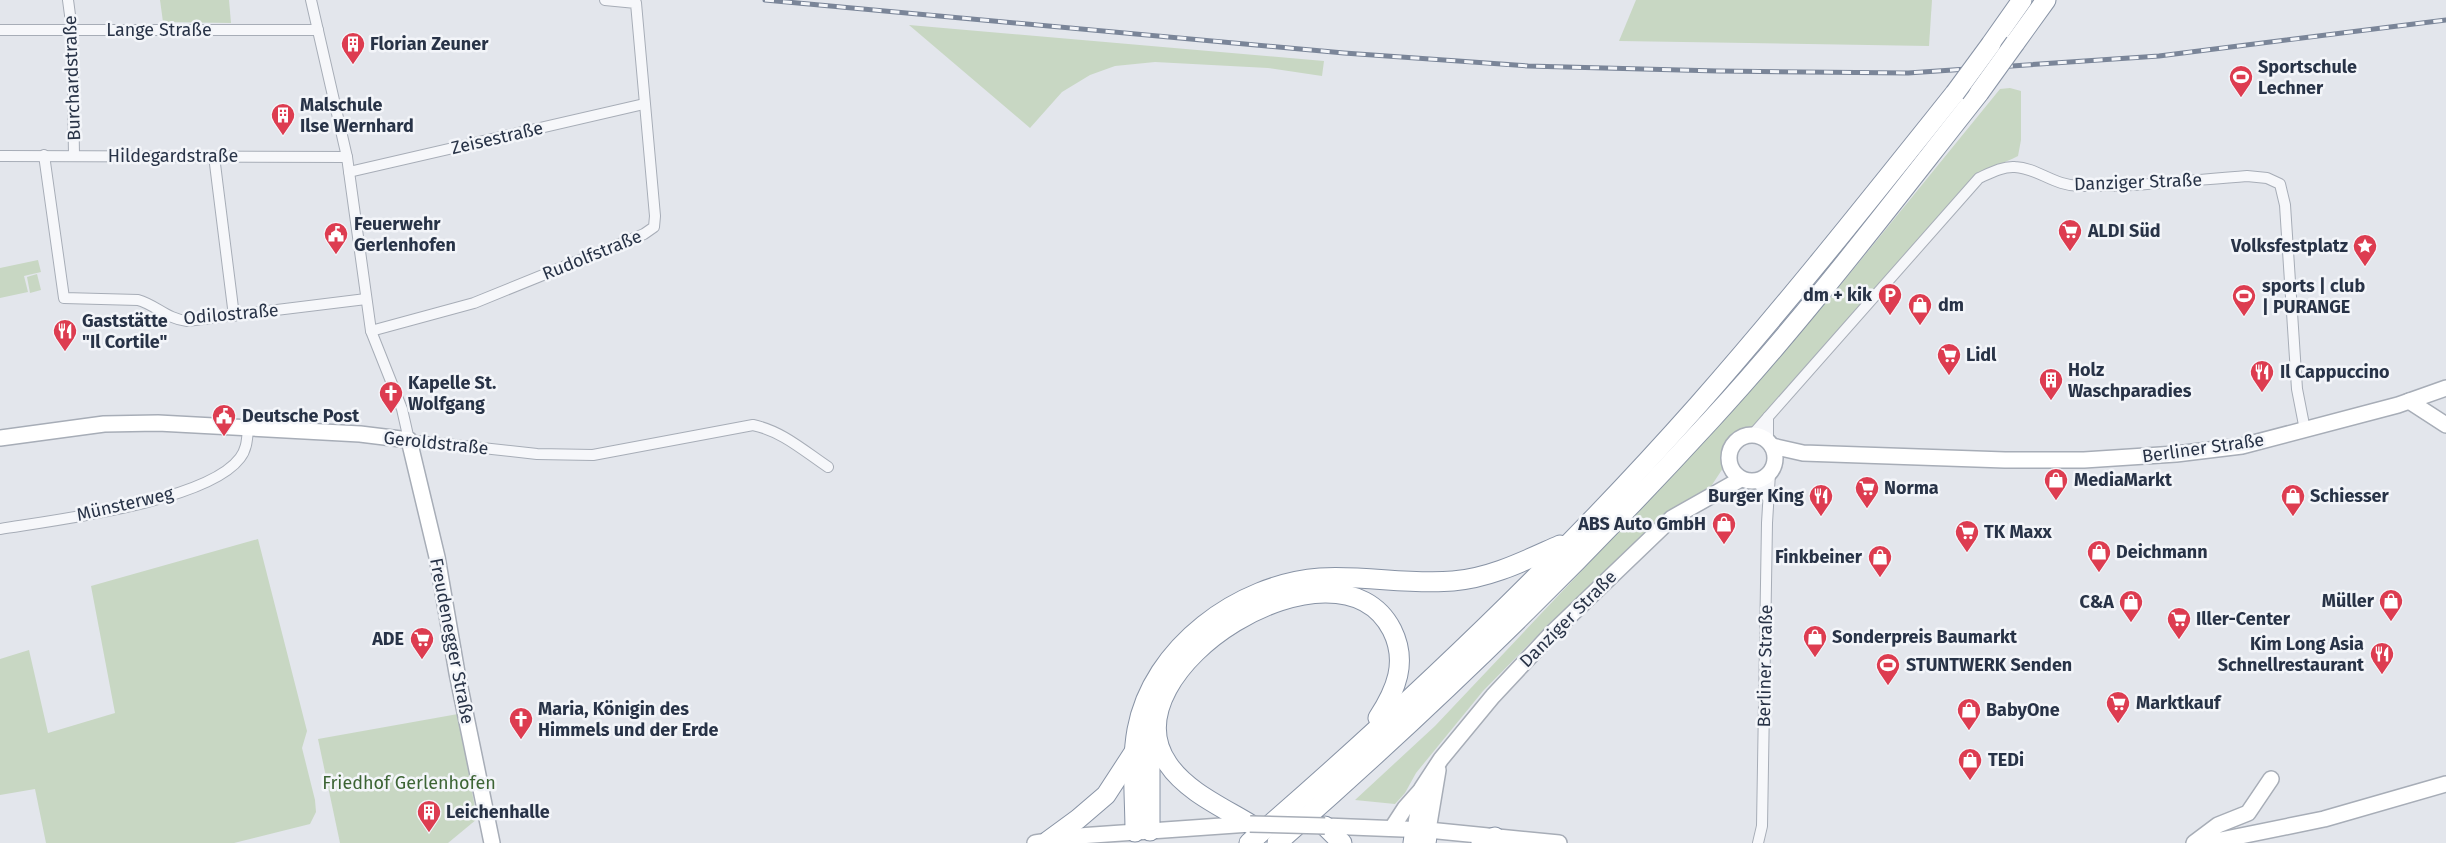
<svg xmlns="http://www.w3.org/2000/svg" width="2446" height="843" font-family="'Fira Sans',sans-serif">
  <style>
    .green { fill: #c8d7c3 }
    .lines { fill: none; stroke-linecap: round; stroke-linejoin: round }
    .street-casing { stroke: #a7adb7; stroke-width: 12 }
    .secondary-casing { stroke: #a7adb7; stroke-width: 18 }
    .highway-casing { stroke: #8893a5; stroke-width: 21 }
    .street { stroke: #f6f7fa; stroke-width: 10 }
    .secondary { stroke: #fff; stroke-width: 15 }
    .highway { stroke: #fff; stroke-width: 19 }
    .rail-casing { stroke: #7a8598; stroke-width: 5 }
    .rail { stroke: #f3f5f9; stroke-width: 3; stroke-dasharray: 9; stroke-linecap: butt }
    .secondary-bridge-casing { stroke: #a7adb7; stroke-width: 18; stroke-linecap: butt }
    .highway-bridge-casing { stroke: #8893a5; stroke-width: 21; stroke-linecap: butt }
    .secondary-bridge { stroke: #fff; stroke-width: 15 }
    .highway-bridge { stroke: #fff; stroke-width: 19 }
    .labels { text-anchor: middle; stroke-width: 5; stroke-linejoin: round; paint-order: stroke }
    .street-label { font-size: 18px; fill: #283347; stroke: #f3f5f9 }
    .poi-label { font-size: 18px; font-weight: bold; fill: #283347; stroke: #f3f5f9; text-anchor: start }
    .park-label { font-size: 18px; fill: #3c6434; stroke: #f3f5f9 }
  </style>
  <rect width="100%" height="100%" fill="#e3e6ec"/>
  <g class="green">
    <polygon points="160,0 229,0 231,23 163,22"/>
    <polygon points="1636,0 1932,0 1929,46 1619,41"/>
    <polygon points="909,25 1324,61 1322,76 1268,68 1155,62 1115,66 1090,75 1062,92 1030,128"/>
    <path d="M2010 88 2021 91V140L2018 156C2003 164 1991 166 1976 177L1764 417 1752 427 1742 430 1734 435 1729 443V459L1706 494 1675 511 1547 626 1483 691 1416 773 1405 793 1395 804 1355 800 1435 726 1729 415 1838 288 2000 89Z"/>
    <polygon points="38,260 41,272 24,276 28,292 0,298 0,268"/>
    <polygon points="37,274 41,290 30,293 27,277"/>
    <polygon points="258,539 307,731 302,748 315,800 316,812 310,824 234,843 46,843 35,789 0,795 0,659 29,650 48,733 115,713 91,586"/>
    <polygon points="458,714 477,819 448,843 340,843 318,739"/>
  </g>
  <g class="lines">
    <g class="street-casing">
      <g id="street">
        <polyline points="68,0 72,30 74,155"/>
        <path d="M311 0 347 157 371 331 402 409 409 440 537 454 593 455 753 425C782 431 804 451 828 467"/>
        <polyline points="0,30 318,30"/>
        <path d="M44 155 64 298 138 300C156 305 167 319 187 321L366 299"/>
        <polyline points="0,156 347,157"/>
        <polyline points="214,156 234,316"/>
        <polyline points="349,172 644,104"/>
        <polyline points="371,331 474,303 644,234 654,227 655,216 636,3 605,0"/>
        <path d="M1753 434 1979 178C1990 173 2003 166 2015 167 2038 168 2054 186 2080 186 2136 187 2192 180 2247 176L2267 178 2280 184 2285 205 2297 389 2305 430"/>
        <polyline points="1768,440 1768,417"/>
        <polyline points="1754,481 1760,485 1767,497"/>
        <path d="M0 529C55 520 207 502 240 458 247 449 247 439 248 429"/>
        <polyline points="1758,843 1762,826 1767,523 1770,473"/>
      </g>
    </g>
    <g class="secondary-casing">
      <g id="secondary">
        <polyline points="2409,401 2446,425"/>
        <circle cx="1752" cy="458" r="23"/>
        <polyline points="0,438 104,424 158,423 360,434 409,440 437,557 457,673 492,843"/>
        <polyline points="1772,446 1803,453 2005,460 2084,460 2176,454 2242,446 2398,405 2446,388"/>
        <polyline points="1325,826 1428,830 1559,843"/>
        <polyline points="1392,828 1405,808 1421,790"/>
        <polyline points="1415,829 1422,788 1441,759 1493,696 1552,633 1672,518 1741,479"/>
        <polyline points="1428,830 1438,770"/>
        <polyline points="1035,843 1079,836 1250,824"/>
        <polyline points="2194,843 2218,825 2248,813 2271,779"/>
        <polyline points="2206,843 2324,819 2446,784"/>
      </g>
    </g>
    <g class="highway-casing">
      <g id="highway">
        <polyline points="2015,43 2046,0"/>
        <polyline points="1991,44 2022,0"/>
        <path d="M1250 824C1222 807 1186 791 1168 764 1102 670 1338 524 1392 630 1408 662 1396 690 1378 718"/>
        <polyline points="1325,826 1342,843"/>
        <polyline points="1150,831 1150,756 1153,733"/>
        <path d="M1135 832C1135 799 1131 763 1137 730 1152 647 1239 584 1320 578 1364 575 1409 585 1453 581 1491 578 1526 560 1560 545"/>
        <polyline points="1048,841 1078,819 1106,795 1134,752"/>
        <path d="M1249 843C1406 707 1560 561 1698 405 1787 304 1871 198 1955 93"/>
        <path d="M1277 843C1429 710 1574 569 1710 421 1806 317 1892 203 1979 93"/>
        <polyline points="1413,843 1415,829"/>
        <polyline points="1426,843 1428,830"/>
        <polyline points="1481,843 1495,837"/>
      </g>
    </g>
    <use href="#street" class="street"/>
    <use href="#secondary" class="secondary"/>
    <use href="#highway" class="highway"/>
    <g class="rail-casing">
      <polyline id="rail" points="765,0 1344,53 1528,66 1718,71 1908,73 2159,56 2446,20"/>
    </g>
    <use href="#rail" class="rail"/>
    <g class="secondary-bridge-casing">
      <polyline id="secondary-bridge" points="1250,824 1325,826"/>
    </g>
    <g class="highway-bridge-casing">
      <g id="highway-bridge">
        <polyline points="1955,93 1991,44"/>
        <polyline points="1979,93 2015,43"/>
      </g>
    </g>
    <use href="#secondary-bridge" class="secondary-bridge"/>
    <use href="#highway-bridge" class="highway-bridge"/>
  </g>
  <defs>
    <g id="building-pin" transform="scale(1.25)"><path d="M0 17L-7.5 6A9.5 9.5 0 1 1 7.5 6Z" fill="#dd3c50" stroke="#f3f5f9"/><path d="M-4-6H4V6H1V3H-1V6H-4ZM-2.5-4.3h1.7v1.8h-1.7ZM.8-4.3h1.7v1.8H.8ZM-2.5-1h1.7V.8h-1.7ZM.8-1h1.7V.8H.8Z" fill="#fff"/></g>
    <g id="stadium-pin" transform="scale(1.25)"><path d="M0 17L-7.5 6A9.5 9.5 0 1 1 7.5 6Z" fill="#dd3c50" stroke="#f3f5f9"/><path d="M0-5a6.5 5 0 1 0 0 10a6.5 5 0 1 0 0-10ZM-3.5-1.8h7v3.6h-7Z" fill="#fff"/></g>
    <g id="supermarket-pin" transform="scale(1.25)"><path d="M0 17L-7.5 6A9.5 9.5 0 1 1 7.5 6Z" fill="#dd3c50" stroke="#f3f5f9"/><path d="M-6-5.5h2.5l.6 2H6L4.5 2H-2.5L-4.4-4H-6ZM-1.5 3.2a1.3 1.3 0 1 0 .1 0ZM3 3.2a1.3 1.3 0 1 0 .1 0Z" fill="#fff"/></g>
    <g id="civic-pin" transform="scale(1.25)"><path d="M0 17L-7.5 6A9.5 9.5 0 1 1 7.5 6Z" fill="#dd3c50" stroke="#f3f5f9"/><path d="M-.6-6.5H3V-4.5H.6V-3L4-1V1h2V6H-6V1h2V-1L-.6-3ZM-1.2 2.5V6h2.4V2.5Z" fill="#fff"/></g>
    <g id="sight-pin" transform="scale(1.25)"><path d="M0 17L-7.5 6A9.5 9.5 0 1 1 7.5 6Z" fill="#dd3c50" stroke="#f3f5f9"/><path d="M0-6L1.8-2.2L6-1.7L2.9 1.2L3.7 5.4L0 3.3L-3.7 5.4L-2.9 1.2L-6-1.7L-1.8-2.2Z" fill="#fff"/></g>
    <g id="parking-pin" transform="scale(1.25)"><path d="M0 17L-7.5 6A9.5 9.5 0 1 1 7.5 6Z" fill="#dd3c50" stroke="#f3f5f9"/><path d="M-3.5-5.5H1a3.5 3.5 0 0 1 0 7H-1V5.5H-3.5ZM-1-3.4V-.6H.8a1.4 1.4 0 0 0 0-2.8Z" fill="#fff"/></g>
    <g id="shop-pin" transform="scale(1.25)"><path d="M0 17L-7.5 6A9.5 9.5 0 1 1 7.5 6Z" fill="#dd3c50" stroke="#f3f5f9"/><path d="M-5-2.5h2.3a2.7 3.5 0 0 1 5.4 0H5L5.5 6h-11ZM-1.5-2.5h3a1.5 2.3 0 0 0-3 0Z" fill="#fff"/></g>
    <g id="restaurant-pin" transform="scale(1.25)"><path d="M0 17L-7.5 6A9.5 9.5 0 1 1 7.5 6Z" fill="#dd3c50" stroke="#f3f5f9"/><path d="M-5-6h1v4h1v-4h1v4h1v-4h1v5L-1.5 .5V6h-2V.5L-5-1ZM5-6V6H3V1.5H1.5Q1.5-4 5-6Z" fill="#fff"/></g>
    <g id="church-pin" transform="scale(1.25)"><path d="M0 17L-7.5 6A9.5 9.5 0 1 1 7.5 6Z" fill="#dd3c50" stroke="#f3f5f9"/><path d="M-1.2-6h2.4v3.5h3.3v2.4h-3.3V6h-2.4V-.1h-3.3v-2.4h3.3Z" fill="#fff"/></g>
  </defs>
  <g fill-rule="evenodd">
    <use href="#building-pin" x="353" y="44"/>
    <use href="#stadium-pin" x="2241" y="77"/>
    <use href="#building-pin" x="283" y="115"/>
    <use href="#supermarket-pin" x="2070" y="231"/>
    <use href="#civic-pin" x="336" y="234"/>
    <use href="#sight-pin" x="2365" y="246"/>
    <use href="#parking-pin" x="1890" y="295"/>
    <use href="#stadium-pin" x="2244" y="296"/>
    <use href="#shop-pin" x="1920" y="305"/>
    <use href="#restaurant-pin" x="65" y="331"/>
    <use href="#supermarket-pin" x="1949" y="355"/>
    <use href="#restaurant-pin" x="2262" y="372"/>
    <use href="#building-pin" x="2051" y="380"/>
    <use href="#church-pin" x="391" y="393"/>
    <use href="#civic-pin" x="224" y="416"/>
    <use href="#shop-pin" x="2056" y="480"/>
    <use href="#supermarket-pin" x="1867" y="488"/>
    <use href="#restaurant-pin" x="1821" y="496"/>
    <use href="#shop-pin" x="2293" y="496"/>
    <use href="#shop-pin" x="1724" y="524"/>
    <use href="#supermarket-pin" x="1967" y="532"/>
    <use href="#shop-pin" x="2099" y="552"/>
    <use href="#shop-pin" x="1880" y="557"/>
    <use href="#shop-pin" x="2391" y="601"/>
    <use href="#shop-pin" x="2131" y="602"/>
    <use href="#supermarket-pin" x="2179" y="619"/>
    <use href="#shop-pin" x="1815" y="637"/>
    <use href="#supermarket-pin" x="422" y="639"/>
    <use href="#restaurant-pin" x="2382" y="654"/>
    <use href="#stadium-pin" x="1888" y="665"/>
    <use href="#supermarket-pin" x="2118" y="703"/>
    <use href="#shop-pin" x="1969" y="710"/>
    <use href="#church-pin" x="521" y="719"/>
    <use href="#shop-pin" x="1970" y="760"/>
    <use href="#building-pin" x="429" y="812"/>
  </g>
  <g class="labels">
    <g class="street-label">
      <text x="159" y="36">Lange Straße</text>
      <text transform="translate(72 78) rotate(-92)" y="6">Burchardstraße</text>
      <text transform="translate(497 138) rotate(-13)" y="6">Zeisestraße</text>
      <text x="173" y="162">Hildegardstraße</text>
      <text transform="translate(2138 182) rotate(-2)" y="6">Danziger Straße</text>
      <text transform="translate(592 255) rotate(-22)" y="6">Rudolfstraße</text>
      <text transform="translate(231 314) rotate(-5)" y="6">Odilostraße</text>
      <text transform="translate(436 443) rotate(6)" y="6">Geroldstraße</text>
      <text transform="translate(2203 448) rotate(-8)" y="6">Berliner Straße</text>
      <text transform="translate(125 504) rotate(-13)" y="6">Münsterweg</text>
      <text transform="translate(1568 619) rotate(-45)" y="6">Danziger Straße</text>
      <text transform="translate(452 641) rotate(79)" y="6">Freudenegger Straße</text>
      <text transform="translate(1765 666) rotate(-89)" y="6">Berliner Straße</text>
    </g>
    <g class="poi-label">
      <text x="370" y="50">Florian Zeuner</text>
      <text x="2258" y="73">Sportschule<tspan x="2258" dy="21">Lechner</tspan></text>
      <text x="300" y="111">Malschule<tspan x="300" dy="21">Ilse Wernhard</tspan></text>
      <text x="354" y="230">Feuerwehr<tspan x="354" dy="21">Gerlenhofen</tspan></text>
      <text x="2088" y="237">ALDI Süd</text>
      <text x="2348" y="252" text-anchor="end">Volksfestplatz</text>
      <text x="2262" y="292">sports | club<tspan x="2262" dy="21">| PURANGE</tspan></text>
      <text x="1872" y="301" text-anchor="end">dm + kik</text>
      <text x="1938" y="311">dm</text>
      <text x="82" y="327">Gaststätte<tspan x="82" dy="21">"Il Cortile"</tspan></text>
      <text x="1966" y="361">Lidl</text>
      <text x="2068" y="376">Holz<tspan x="2068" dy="21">Waschparadies</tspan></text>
      <text x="2280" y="378">Il Cappuccino</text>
      <text x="408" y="389">Kapelle St.<tspan x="408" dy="21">Wolfgang</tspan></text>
      <text x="242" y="422">Deutsche Post</text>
      <text x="2074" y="486">MediaMarkt</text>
      <text x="1884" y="494">Norma</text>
      <text x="1804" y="502" text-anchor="end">Burger King</text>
      <text x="2310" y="502">Schiesser</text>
      <text x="1706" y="530" text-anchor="end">ABS Auto GmbH</text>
      <text x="1984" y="538">TK Maxx</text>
      <text x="2116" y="558">Deichmann</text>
      <text x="1862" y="563" text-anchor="end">Finkbeiner</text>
      <text x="2374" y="607" text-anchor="end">Müller</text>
      <text x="2114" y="608" text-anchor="end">C&amp;A</text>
      <text x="2196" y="625">Iller-Center</text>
      <text x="1832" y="643">Sonderpreis Baumarkt</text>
      <text x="404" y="645" text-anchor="end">ADE</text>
      <text x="2364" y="650" text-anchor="end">Kim Long Asia<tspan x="2364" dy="21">Schnellrestaurant</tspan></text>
      <text x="1906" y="671">STUNTWERK Senden</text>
      <text x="2136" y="709">Marktkauf</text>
      <text x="538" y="715">Maria, Königin des<tspan x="538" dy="21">Himmels und der Erde</tspan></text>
      <text x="1986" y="716">BabyOne</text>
      <text x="1988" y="766">TEDi</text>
      <text x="446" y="818">Leichenhalle</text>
    </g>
    <g class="park-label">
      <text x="409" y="789">Friedhof Gerlenhofen</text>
    </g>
  </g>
</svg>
